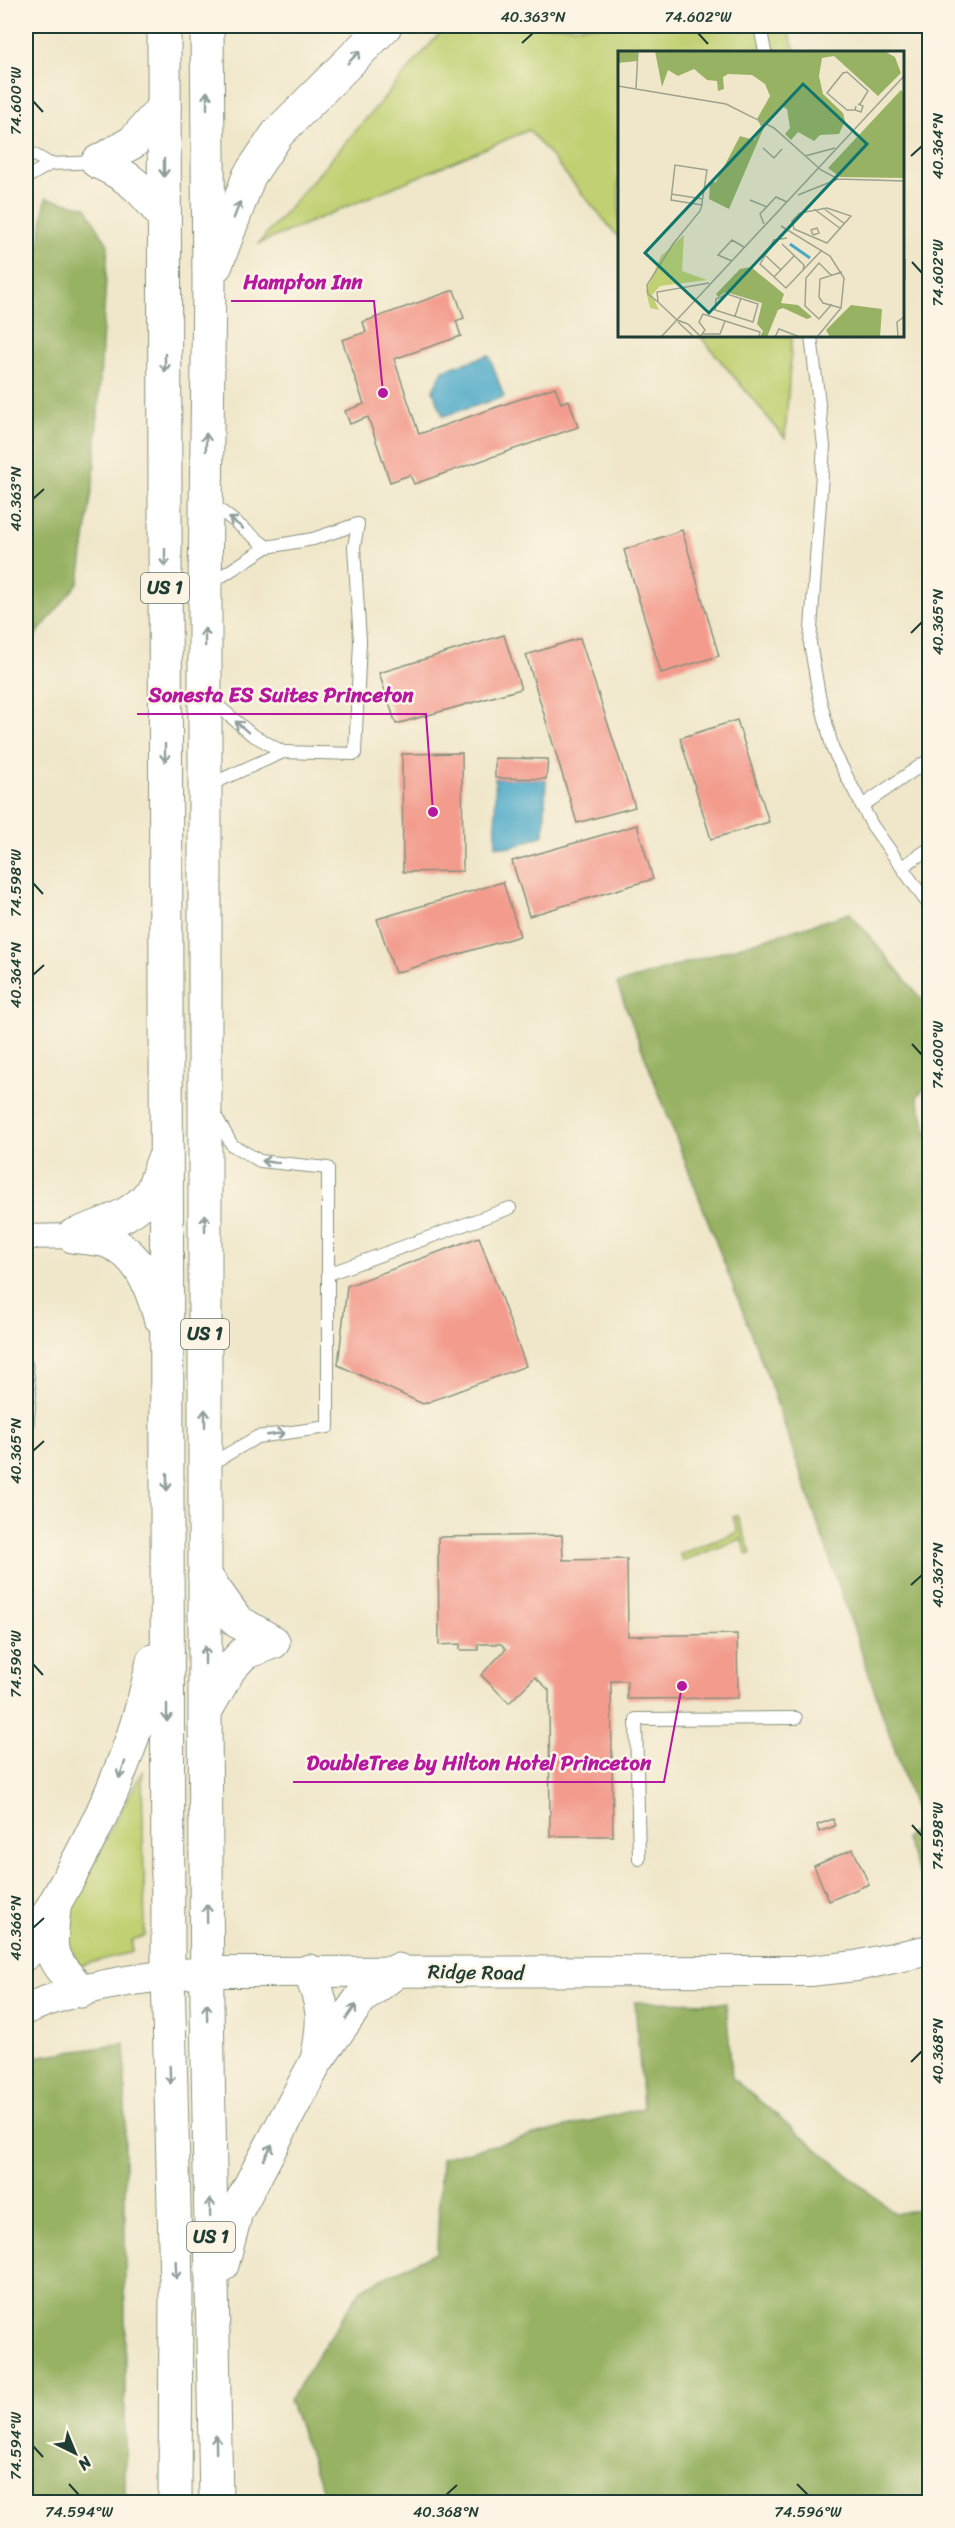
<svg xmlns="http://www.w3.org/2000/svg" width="955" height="2528" font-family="Sriracha,sans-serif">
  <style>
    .green { fill: #c1d072; stroke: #708653; stroke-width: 1.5 }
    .forest { fill: #98b264; stroke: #5c784c; stroke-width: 1.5 }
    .water { fill: #49a8c8; stroke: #34727e; stroke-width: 1.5 }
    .building { fill: #f39c8e }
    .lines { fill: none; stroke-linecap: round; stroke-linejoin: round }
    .service-casing { stroke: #88927f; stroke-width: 14 }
    .minor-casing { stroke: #88927f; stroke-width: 26 }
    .tertiary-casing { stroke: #88927f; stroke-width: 32 }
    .trunk-casing { stroke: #88927f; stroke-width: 35 }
    .service { stroke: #fff; stroke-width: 12 }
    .minor { stroke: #fff; stroke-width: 24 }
    .tertiary { stroke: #fff; stroke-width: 30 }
    .trunk { stroke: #fff; stroke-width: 33 }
    .oneway { stroke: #8f9e9a }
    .ticks { fill: none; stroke: #1f3d34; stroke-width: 2 }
    .labels { text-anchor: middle; stroke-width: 5; stroke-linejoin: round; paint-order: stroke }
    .shield { fill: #fcf5e5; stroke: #617469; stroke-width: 1.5 }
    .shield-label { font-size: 18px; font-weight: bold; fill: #1f3d34 }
    .street-label { font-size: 20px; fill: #1f3d34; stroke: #fcf5e5 }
    .inset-river { fill: none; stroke: #49a8c8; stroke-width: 3 }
    .inset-road { fill: none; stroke: #9ca38e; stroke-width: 1.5 }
    .view { fill: #0f766e; fill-opacity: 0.15; stroke: #0f766e; stroke-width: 3 }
    .inset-edge { fill: none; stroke: #1f3d34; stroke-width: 3 }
    .leader { fill: none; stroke: #b5179e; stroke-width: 2 }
    .callout-dot { fill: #b5179e; stroke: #fcf5e5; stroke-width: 2 }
    .callout-label { font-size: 21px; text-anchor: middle; font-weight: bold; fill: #b5179e; stroke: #fcf5e5; stroke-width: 5; stroke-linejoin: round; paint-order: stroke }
    .neatline { fill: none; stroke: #1f3d34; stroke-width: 2 }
    .ticks-label { font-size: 15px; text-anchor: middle; fill: #1f3d34 }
  </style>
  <rect width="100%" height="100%" fill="#fcf5e5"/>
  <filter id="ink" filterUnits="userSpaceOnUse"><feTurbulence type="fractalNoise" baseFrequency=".0167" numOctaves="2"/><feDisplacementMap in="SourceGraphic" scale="12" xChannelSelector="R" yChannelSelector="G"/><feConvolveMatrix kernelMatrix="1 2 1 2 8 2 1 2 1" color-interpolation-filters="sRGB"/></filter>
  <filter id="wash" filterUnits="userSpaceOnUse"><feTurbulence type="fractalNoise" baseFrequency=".008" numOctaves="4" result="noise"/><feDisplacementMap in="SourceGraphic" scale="24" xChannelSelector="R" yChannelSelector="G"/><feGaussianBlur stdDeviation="1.35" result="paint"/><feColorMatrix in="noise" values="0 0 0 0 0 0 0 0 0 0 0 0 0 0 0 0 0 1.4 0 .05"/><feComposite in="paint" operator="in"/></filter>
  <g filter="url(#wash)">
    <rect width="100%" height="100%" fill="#f0e7ca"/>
    <g class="green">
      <polygon points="446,26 786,26 796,52 619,52 619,238 529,130 258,244"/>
      <polygon points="700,336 792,336 785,438"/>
      <polygon points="737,1516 751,1553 747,1555 741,1539 682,1561 680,1554 738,1532 733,1517"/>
      <polygon points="142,1772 145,1936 132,1940 132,1952 79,1966 63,1949 64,1915"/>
    </g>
    <g class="forest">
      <polygon points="46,198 86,207 108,245 94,477 79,582 26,647 26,281 38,251"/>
      <polygon points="850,913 929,1008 929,1084 917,1096 930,1140 929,1899 905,1838 920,1824 769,1380 617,984"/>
      <polygon points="635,2002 726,2003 732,2078 895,2214 929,2207 929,2502 327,2502 289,2400 361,2289 437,2252 441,2158 643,2108"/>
      <polygon points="125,2044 125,2502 26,2502 26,2058"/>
    </g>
    <g class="water">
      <polygon points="489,355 504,397 443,416 433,390 443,370"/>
      <polygon points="495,778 546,779 544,835 512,847 496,846"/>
    </g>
    <g id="blocks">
      <g class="building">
        <polygon points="454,290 464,318 456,321 461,336 394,359 419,434 555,387 561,403 569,400 578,427 414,484 410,475 390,482 368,417 350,424 345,411 364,404 342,340 366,332 363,322"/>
        <polygon points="682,530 719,656 661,673 624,550"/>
        <polygon points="504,635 521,689 396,724 379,673"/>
        <polygon points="580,638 635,807 577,823 526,655"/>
        <polygon points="737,720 769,822 711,839 680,738"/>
        <polygon points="462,753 463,871 403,872 402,754"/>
        <polygon points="495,758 548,759 546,779 495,778"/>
        <polygon points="637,825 653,879 529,916 512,861"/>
        <polygon points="503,882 520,936 395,973 377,919"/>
        <polygon points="479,1237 526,1366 423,1404 338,1365 347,1286"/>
        <polygon points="562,1535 563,1560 627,1559 628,1636 737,1634 738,1698 627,1699 627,1681 611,1681 613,1836 550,1836 549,1690 535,1677 509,1703 481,1675 506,1649 501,1644 478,1644 478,1650 460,1650 460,1644 439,1645 438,1537"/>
        <polygon points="833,1819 835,1826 819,1832 817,1825"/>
        <polygon points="853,1849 869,1884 829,1901 814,1866"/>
      </g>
    </g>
  </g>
  <g filter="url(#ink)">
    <use href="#blocks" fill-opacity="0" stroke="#88927f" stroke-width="1.5"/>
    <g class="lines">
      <g class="service-casing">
        <g id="service">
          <polyline points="760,26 765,52"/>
          <polyline points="26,150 50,164"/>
          <polyline points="26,178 50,164 98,162"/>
          <polyline points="811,336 824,446 810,643 819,695 833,750 872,825 930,907"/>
          <polyline points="211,503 267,547"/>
          <polyline points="209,698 251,734 283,752"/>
          <polyline points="207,786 283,752 355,754 360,641 354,547 358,524 313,539 267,547 208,585"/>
          <polyline points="862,806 930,759"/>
          <polyline points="902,867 930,848"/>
          <polyline points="26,917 26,1072"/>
          <polyline points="328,1274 510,1208"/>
          <polyline points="26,1364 30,1394 26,1442"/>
          <polyline points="209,1465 257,1437 328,1427 328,1168 260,1161 232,1145 215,1115"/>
          <polyline points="639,1859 636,1719 796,1718"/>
        </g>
      </g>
      <g class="minor-casing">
        <polyline id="minor" points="26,1237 73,1236"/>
      </g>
      <g class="tertiary-casing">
        <path id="tertiary" d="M26 2009C81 1985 147 1976 207 1972L810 1971 856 1966 930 1950"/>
      </g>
      <g class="trunk-casing">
        <g id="trunk">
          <polyline points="164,26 168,1975 176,2284 175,2502"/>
          <polyline points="207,26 209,284 205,587 205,1711 207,2006 216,2502"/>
          <path d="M98 162C131 177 142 189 164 217"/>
          <polyline points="98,162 133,142 164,107"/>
          <polyline points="216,265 249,176 278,133 385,26"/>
          <path d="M73 1236C84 1238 97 1238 107 1241 139 1253 151 1286 160 1317"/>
          <path d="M73 1236C100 1225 134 1217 151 1192 156 1183 159 1170 163 1161"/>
          <polyline points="205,1576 237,1621 273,1642"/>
          <polyline points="206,1710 230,1668 244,1653 273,1642"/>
          <path d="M54 1909C49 1957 48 1955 81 1991"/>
          <path d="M26 1953C82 1857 131 1772 153 1661"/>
          <path d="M309 1971C324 2004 325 2019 318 2055"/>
          <polyline points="222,2265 236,2212 317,2060 361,1998 398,1970"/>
        </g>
      </g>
      <use href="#service" class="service"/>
      <use href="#minor" class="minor"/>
      <use href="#tertiary" class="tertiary"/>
      <use href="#trunk" class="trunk"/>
    </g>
    <defs><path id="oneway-shaft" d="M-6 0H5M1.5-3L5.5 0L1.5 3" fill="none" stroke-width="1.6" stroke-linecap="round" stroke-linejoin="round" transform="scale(1.5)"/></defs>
    <g class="oneway">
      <use href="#oneway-shaft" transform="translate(354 57) rotate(-45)"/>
      <use href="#oneway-shaft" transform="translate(207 100) rotate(-90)"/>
      <use href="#oneway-shaft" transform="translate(164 168) rotate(90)"/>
      <use href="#oneway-shaft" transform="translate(237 210) rotate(-69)"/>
      <use href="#oneway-shaft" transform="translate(165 363) rotate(90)"/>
      <use href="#oneway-shaft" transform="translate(206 442) rotate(-89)"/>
      <use href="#oneway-shaft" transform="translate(236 523) rotate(-142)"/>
      <use href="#oneway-shaft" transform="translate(165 558) rotate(90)"/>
      <use href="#oneway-shaft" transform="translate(205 637) rotate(-91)"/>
      <use href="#oneway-shaft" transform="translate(242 727) rotate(-139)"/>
      <use href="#oneway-shaft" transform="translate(165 753) rotate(90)"/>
      <use href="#oneway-shaft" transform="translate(270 1162) rotate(-174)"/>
      <use href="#oneway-shaft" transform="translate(205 1223) rotate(-90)"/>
      <use href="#oneway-shaft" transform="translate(205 1418) rotate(-90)"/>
      <use href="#oneway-shaft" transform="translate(276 1434) rotate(-8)"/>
      <use href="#oneway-shaft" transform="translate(167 1482) rotate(90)"/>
      <use href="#oneway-shaft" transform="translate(205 1655) rotate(-90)"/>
      <use href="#oneway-shaft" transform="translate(167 1713) rotate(90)"/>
      <use href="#oneway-shaft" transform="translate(122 1770) rotate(110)"/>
      <use href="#oneway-shaft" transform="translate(207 1913) rotate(-91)"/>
      <use href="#oneway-shaft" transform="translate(207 2012) rotate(-91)"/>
      <use href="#oneway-shaft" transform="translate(351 2012) rotate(-55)"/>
      <use href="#oneway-shaft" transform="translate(170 2075) rotate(88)"/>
      <use href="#oneway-shaft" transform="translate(268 2152) rotate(-62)"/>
      <use href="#oneway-shaft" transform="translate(210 2207) rotate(-91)"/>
      <use href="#oneway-shaft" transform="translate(176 2270) rotate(88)"/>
      <use href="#oneway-shaft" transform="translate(216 2444) rotate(-91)"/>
    </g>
  </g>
  <path class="ticks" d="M698 33 708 44M522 43 533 33M33 101 43 112M911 156 922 146M912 262 922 273M33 499 44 489M911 633 922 622M33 883 43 894M33 975 44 965M912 1044 922 1055M33 1451 44 1441M911 1585 922 1575M33 1664 43 1675M912 1825 922 1836M33 1928 44 1918M911 2062 922 2051M33 2446 43 2457M69 2484 79 2495M797 2484 808 2495M446 2495 457 2485"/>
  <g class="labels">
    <g class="shield">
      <rect x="141" y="573" width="48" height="30" rx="4.5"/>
      <rect x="181" y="1319" width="48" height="30" rx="4.5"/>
      <rect x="187" y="2222" width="48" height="30" rx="4.5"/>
    </g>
    <g class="shield-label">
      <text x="165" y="594">US 1</text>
      <text x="205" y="1340">US 1</text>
      <text x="211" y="2243">US 1</text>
    </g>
    <g class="street-label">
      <text transform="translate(476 1972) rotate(1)" y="7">Ridge Road</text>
    </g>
  </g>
  <g transform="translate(618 51)">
    <rect width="286" height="286" fill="#f0e7ca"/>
    <path d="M66 184 64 220 89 229 42 235 34 244 41 259 32 257 28 240 43 205Z" fill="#c1d072"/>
    <path d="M0 0H19V10L0 12ZM37 0H266L277 6 283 22 260 45 216 5 204 7 201 25 205 43 225 62 227 70 221 83 202 84 196 90 180 81 173 89 167 83 172 77 169 58 163 55 147 74 111 158 91 148 92 132 98 131 122 85 136 89 144 77 139 68 152 45 147 33 134 24 110 23 105 26 106 38 100 40 99 30 89 29 76 18 60 25 50 19 44 36ZM283 39 286 42V127L222 126 210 117ZM133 216 166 243 163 252 180 254 194 266 189 268 165 257 160 259 149 286H142L145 280 139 273 144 252 108 241 100 246 98 243 122 218ZM233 254 264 258 262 286H212L208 279Z" fill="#98b264"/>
    <path class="inset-river" d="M172 193 192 207"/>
    <path class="inset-road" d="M0 35 108 53 156 77 203 119 220 128 287 130M18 37 20 0M238 55 237 59 243 61 245 55 240 53M237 59H229L209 42 225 22 229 21 250 40 242 53M145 97 156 107 164 98M187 105 217 97M53 143 85 148M180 144 220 128M132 149 149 156M205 157 227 173M209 157 233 165 209 192 176 178 174 170 182 162ZM196 158 223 178M146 173 142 163 158 146 169 151M163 175 212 205 226 227 223 257 199 286M195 184 193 179 199 177 201 182 195 184M169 187 156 189 142 213 168 237 204 199M164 193 186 214 185 220M148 205 163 219M287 208V229M114 210 100 204 114 189 126 196M156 226 176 205M109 243 140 253 135 271 97 259 98 248ZM40 251 30 243 29 234 55 193 82 160 84 154V152L89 119 57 114 53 149 84 154M214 253 201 268 187 255 188 227 201 212 214 225M223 257 205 252 201 246 202 228 224 221M117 265 123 247M60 271 76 286M70 273 83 286M70 273 59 269 40 251 39 241 91 232M85 283H102L107 270M43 286 287 24M82 286 87 279 81 271 85 263 142 281 141 286M157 286 161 278 182 286M280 286 279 271 287 265"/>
    <path class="view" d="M185 33 249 93 91 262 27 202Z"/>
    <rect width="286" height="286" class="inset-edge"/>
  </g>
  <path class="leader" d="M383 393L374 301H231M433 812L426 714H137M682 1686L664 1782H293"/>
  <g class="callout-dot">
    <circle cx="383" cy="393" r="6"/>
    <circle cx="433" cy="812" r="6"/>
    <circle cx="682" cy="1686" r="6"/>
  </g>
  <g class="callout-label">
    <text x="303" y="289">Hampton Inn</text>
    <text x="281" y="702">Sonesta ES Suites Princeton</text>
    <text x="479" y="1770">DoubleTree by Hilton Hotel Princeton</text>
  </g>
  <rect width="955" height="2528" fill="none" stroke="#fcf5e5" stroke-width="66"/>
  <g transform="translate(75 2453) rotate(137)" stroke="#fcf5e5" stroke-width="4.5" paint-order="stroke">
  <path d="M0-4.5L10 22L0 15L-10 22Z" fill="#1f3d34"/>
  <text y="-9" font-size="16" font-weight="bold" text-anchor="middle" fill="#1f3d34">N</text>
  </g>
  <rect x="33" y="33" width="889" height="2462" class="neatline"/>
  <g class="ticks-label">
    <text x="533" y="22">40.363°N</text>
    <text x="698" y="22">74.602°W</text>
    <text transform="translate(16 101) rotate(-90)" y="5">74.600°W</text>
    <text transform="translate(938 146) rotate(-90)" y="5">40.364°N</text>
    <text transform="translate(938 273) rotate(-90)" y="5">74.602°W</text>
    <text transform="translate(16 499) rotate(-90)" y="5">40.363°N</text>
    <text transform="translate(938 622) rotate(-90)" y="5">40.365°N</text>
    <text transform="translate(16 883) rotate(-90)" y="5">74.598°W</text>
    <text transform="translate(16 975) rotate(-90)" y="5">40.364°N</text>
    <text transform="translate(938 1055) rotate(-90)" y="5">74.600°W</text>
    <text transform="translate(16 1451) rotate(-90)" y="5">40.365°N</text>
    <text transform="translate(938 1575) rotate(-90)" y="5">40.367°N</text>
    <text transform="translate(16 1664) rotate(-90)" y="5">74.596°W</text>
    <text transform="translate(938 1836) rotate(-90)" y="5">74.598°W</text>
    <text transform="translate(16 1928) rotate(-90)" y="5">40.366°N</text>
    <text transform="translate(938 2051) rotate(-90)" y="5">40.368°N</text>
    <text transform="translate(16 2446) rotate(-90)" y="5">74.594°W</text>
    <text x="79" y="2517">74.594°W</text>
    <text x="446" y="2517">40.368°N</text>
    <text x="808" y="2517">74.596°W</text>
  </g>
</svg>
